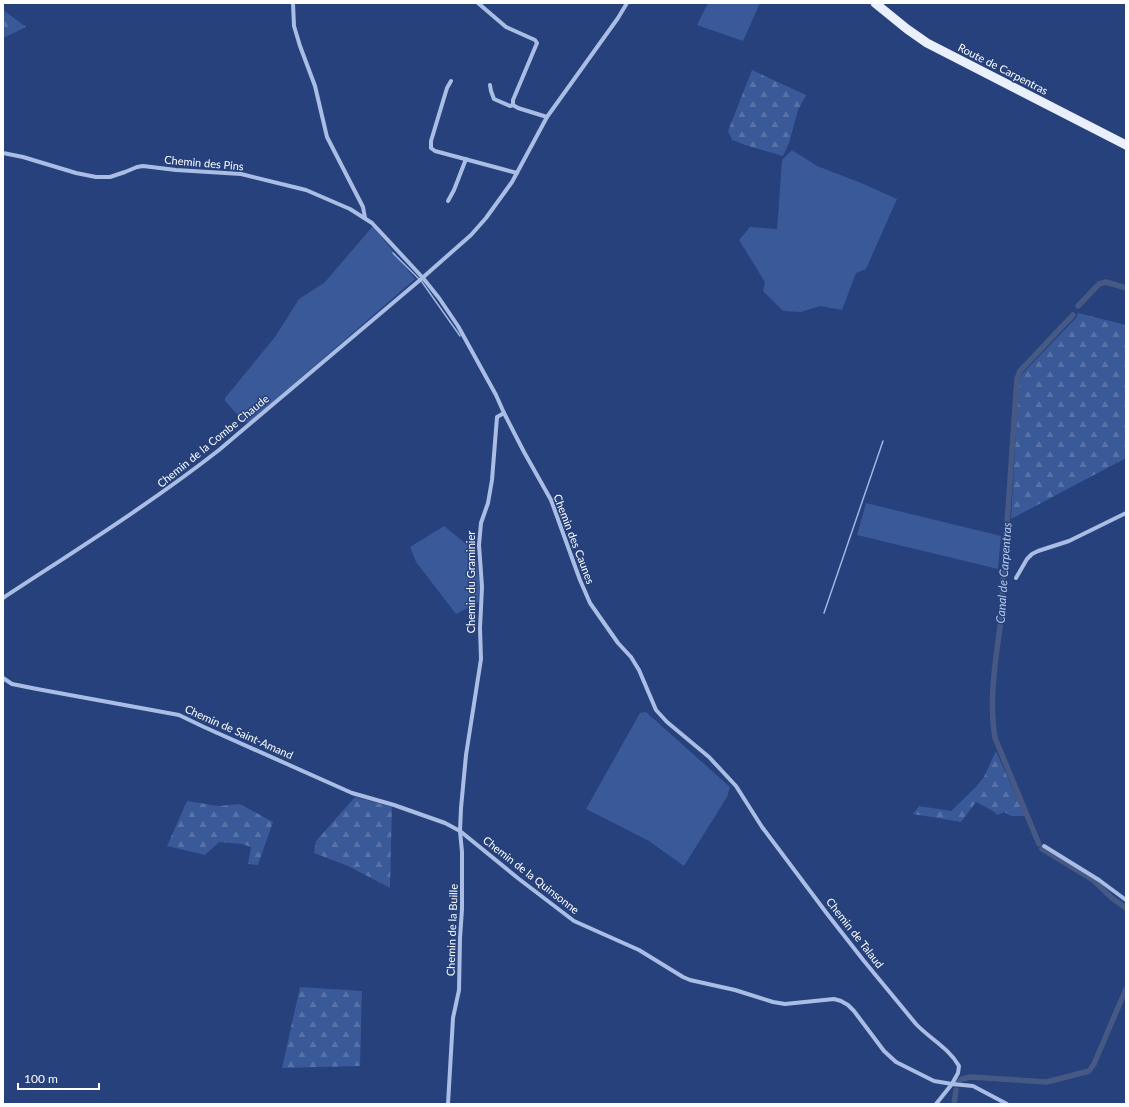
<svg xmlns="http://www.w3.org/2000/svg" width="1129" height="1107" font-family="Lato,sans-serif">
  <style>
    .grass { fill: #3a5998 }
    .forest { fill: url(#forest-firs) }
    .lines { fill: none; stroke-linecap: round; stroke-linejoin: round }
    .stream { stroke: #9fb6e4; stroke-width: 1.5 }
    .canal { stroke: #455984; stroke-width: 5.5 }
    .minor { stroke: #aabde4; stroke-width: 4 }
    .primary { stroke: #eaeffc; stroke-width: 9 }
    .labels { text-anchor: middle; stroke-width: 3; stroke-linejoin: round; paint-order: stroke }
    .street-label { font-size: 11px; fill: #fff; stroke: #26417b }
    .water-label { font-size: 12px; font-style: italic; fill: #b5c7ec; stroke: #26417b }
  </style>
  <defs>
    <pattern id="forest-firs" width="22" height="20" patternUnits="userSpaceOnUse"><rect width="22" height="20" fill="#3a5998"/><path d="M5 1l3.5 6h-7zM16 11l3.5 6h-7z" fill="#5872a7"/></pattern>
  </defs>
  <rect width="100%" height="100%" fill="#26417b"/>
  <g class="grass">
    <polygon points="708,3 760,3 743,41 697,25"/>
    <polygon points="792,150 817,166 859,182 897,199 866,269 856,273 842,310 820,306 801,312 783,311 763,291 765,282 739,240 750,227 777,229 782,160"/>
    <polygon points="373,226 415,279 250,422 245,423 225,401 225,398 275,337 299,299 325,282"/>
    <polygon points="866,503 1001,536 998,569 857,535"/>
    <polygon points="444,526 475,551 480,586 479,602 456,614 416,562 410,547"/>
    <polygon points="646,712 730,787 727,797 684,866 649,841 586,809 640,713"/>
  </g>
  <g class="forest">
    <polygon points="3,10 26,27 3,38"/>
    <polygon points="752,70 806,95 798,110 789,143 783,156 745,145 732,140 728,131"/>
    <polygon points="1078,313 1126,325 1126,458 1011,519 1019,380 1023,373 1076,318"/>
    <polygon points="996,751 1025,816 1011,816 1004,812 998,815 993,811 976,802 961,822 913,814 919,806 951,811 976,787 984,777"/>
    <polygon points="355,797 392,807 390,888 348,866 314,853 316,841"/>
    <polygon points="187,801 218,806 240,804 273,822 258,865 248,864 251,847 242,844 219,842 205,855 167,846"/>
    <polygon points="300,987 362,991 360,1066 282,1068"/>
  </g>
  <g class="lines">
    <g class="stream">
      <polyline points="393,253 422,282 460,336"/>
      <polyline points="824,613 883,441"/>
    </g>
    <g class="canal">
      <polyline points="1078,306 1099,284 1106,282 1126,288"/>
      <path d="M1039 844 995 738C988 696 997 653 1002 612 1003 602 1002 591 1003 581L1017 379 1020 371 1073 315"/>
      <polyline points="1042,849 1093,880 1112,898 1126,908"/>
      <polyline points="957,1083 962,1079 970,1077 1047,1082 1089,1071 1094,1064 1126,989"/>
      <polyline points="954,1104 956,1090"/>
    </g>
    <g class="minor">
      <polyline points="293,3 294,26 300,46 315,86 327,137 363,207 365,218"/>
      <polyline points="478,3 506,27 535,40 537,43 513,100 513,105 518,108 547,117"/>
      <polyline points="451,81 447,88 431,141 431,148 435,151 517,173"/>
      <polyline points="490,85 491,91 494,99 510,106 513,105"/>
      <path d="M3 153 23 157 76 173 96 177H110L125 172 137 167 143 166 176 170 241 174 306 190 350 209 372 223 423 278 439 298 458 326 496 395 504 413 524 452 551 500 580 580 590 603 618 643 631 657 639 670 656 710 667 722 709 757 736 786 762 827 828 915 864 961 916 1024C929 1038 949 1048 959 1066L958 1073 952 1084 934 1081 896 1062 884 1051 854 1011 848 1005 841 1001 834 999 785 1004 773 1002 735 990 690 980 683 977 639 950 574 921 519 879 460 831 445 823 394 805 352 793 204 727 179 715 37 689 12 684 3 678"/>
      <polyline points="448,201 454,190 466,159"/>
      <polyline points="420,280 471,235 486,218 512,182 547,117 618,18 627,3"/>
      <polyline points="1016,578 1027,559 1032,554 1038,551 1069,541 1126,513"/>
      <path d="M3 598C76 550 150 504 219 450L420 280"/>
      <polyline points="1044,846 1099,880 1126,900"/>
      <polyline points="448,1104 453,1018 459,990 460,938 462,909 462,852 460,831 461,808 466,755 481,659 480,628 482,587 479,545 481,523 488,503 492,480 497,417 504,413"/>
      <polyline points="936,1104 952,1084 973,1086 1007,1104"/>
    </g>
    <polyline class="primary" points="875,3 907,29 927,43 1126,145"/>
  </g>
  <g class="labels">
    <g class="street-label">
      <text transform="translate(1003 69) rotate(27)" y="4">Route de Carpentras</text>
      <text transform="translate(204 163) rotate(5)" y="4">Chemin des Pins</text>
      <text transform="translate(213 441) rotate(-39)" y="4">Chemin de la Combe Chaude</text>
      <text transform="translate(574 539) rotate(69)" y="4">Chemin des Caunes</text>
      <text transform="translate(471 582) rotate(-90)" y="4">Chemin du Graminier</text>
      <text transform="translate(239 732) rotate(24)" y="4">Chemin de Saint-Amand</text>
      <text transform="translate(531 875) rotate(38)" y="4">Chemin de la Quinsonne</text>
      <text transform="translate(452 930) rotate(-88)" y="4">Chemin de la Buille</text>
      <text transform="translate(855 933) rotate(52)" y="4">Chemin de Talaud</text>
    </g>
    <g class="water-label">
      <text transform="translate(1004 573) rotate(-86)" y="4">Canal de Carpentras</text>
    </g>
  </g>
  <rect width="1129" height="1107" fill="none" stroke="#ffffff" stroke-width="8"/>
  <path d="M18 1083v6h81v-6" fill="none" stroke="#ffffff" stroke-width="2"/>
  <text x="24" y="1083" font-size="12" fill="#ffffff" stroke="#26417b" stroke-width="3" paint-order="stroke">100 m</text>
</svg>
